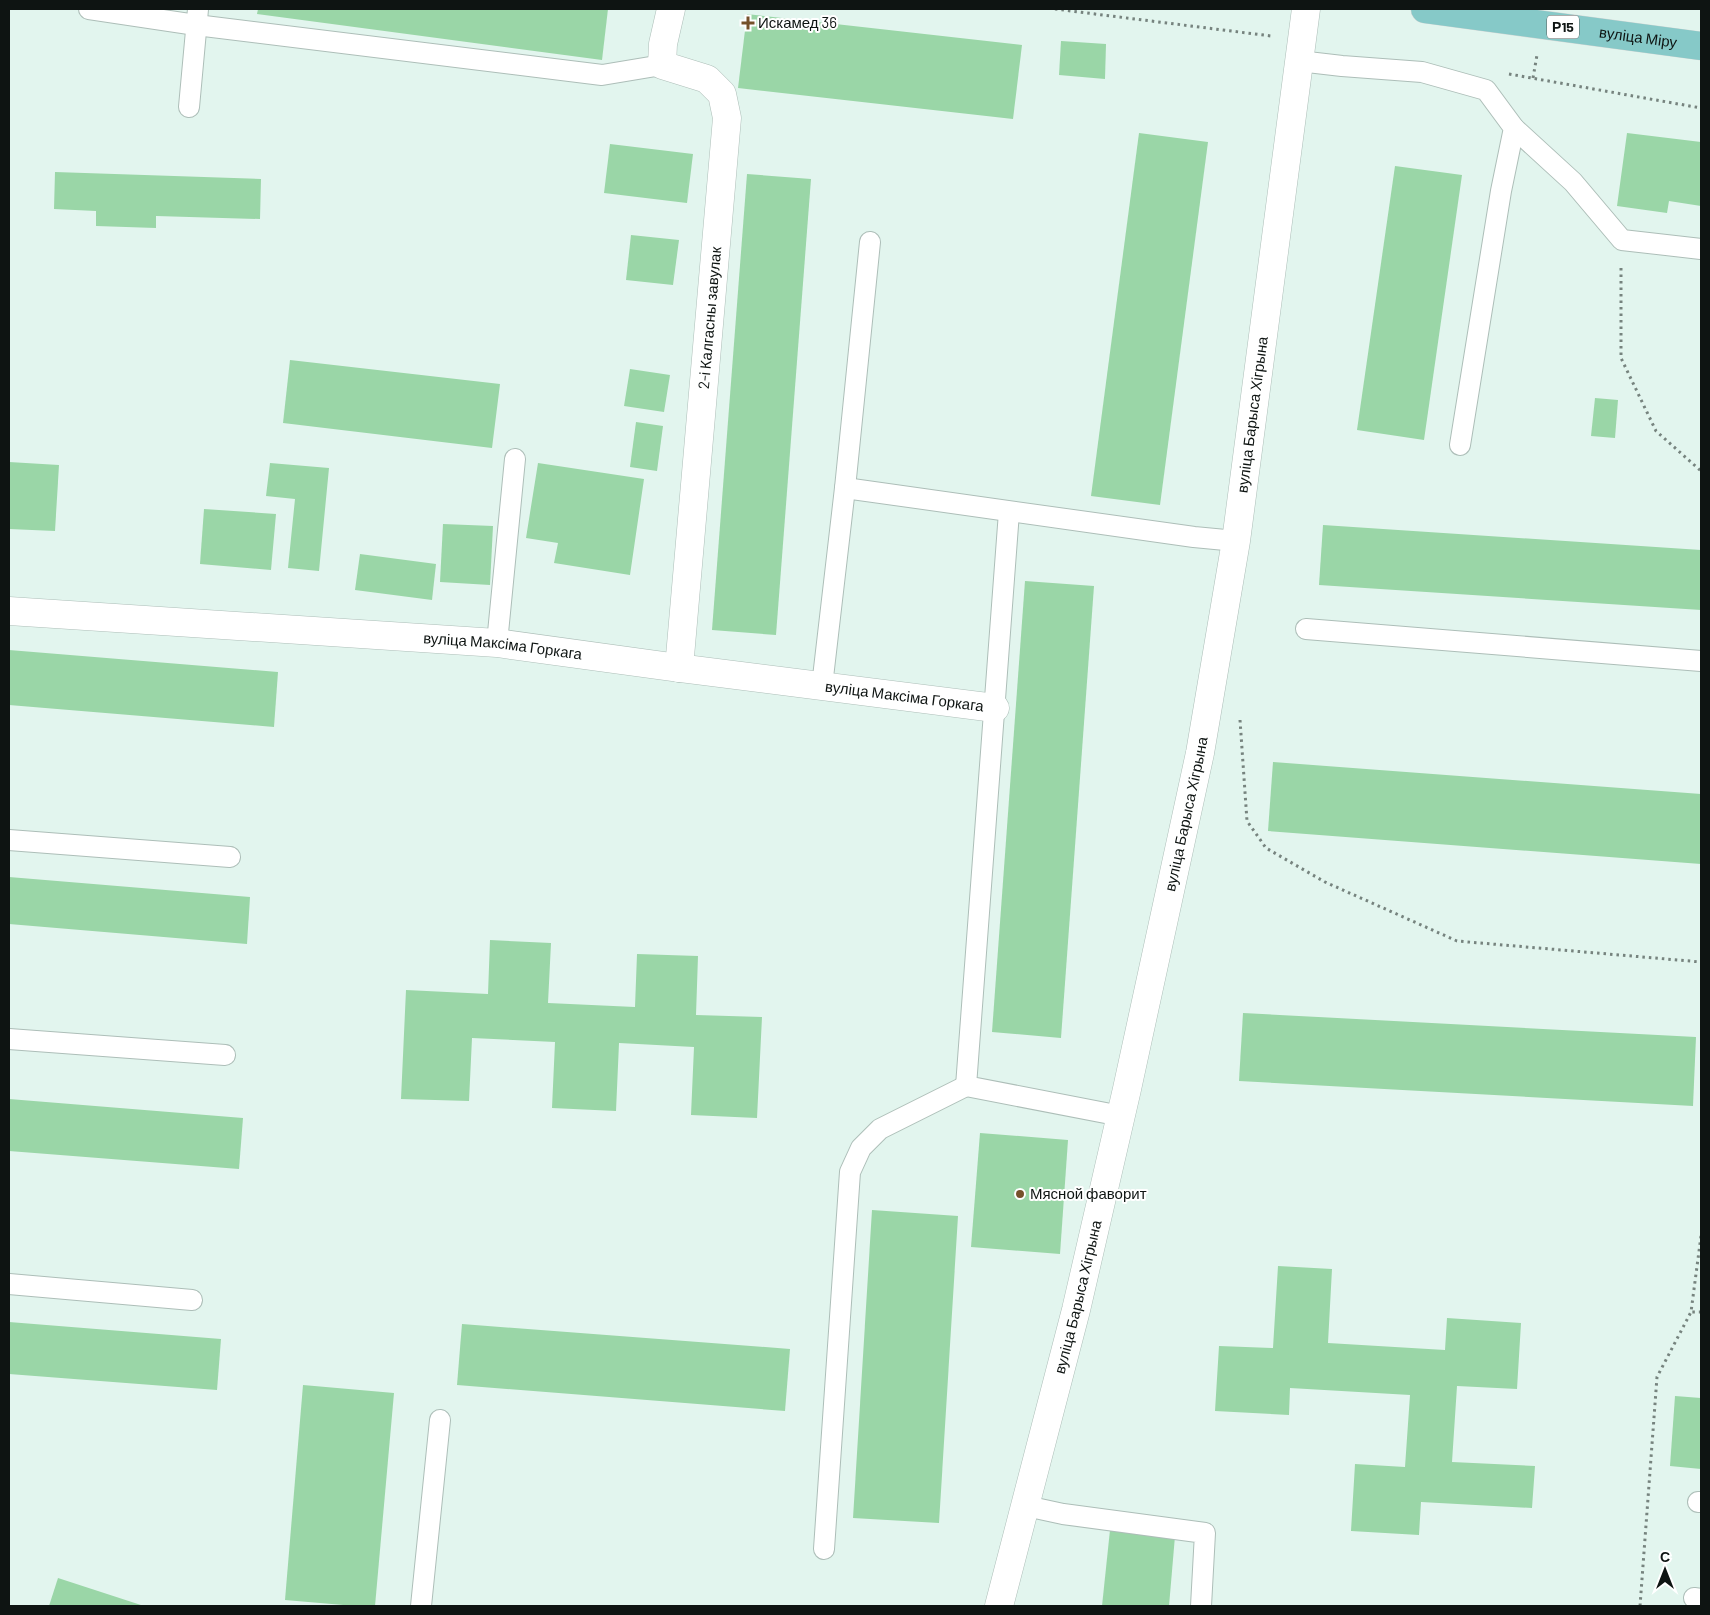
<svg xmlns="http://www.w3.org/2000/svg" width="1710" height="1615" font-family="Barlow,sans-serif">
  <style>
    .building { fill: #9ad6a7 }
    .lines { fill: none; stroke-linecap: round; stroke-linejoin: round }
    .lane-casing { stroke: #adbeb8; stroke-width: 22 }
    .street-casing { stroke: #adbeb8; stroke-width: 29 }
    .secondary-casing { stroke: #adbeb8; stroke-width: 29 }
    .primary-casing { stroke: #d4d5d4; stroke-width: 29 }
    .path { stroke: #76837e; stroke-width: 3; stroke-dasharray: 2.5 4; stroke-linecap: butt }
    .lane { stroke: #fff; stroke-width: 20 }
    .street { stroke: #fff; stroke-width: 28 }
    .secondary { stroke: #fff; stroke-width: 28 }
    .primary { stroke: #86c9c8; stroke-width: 28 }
    .poi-dot { fill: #76512b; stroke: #fff; stroke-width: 2 }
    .labels { text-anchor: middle; stroke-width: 4; stroke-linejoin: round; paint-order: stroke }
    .shield { fill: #fff; stroke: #565a59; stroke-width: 1 }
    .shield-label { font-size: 14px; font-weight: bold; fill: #0e1412 }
    .poi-label { font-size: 15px; fill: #0e1412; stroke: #fff; text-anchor: start }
    .street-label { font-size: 15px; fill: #0e1412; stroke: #fff }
  </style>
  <rect width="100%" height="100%" fill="#e2f5ee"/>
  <g class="building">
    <polygon points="258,9 608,9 602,60 257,14"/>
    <polygon points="747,14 1022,45 1013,119 738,88"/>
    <polygon points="1061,41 1106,44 1105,79 1059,75"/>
    <polygon points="1139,133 1208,142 1160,505 1091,496"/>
    <polygon points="1627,133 1701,142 1701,206 1669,201 1667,213 1617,206"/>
    <polygon points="610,144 693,154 687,203 604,193"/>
    <polygon points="1395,166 1462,175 1424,440 1357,430"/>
    <polygon points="55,172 261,179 260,219 156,216 156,228 96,226 96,211 54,209"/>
    <polygon points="747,174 811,179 776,635 712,630"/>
    <polygon points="631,235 679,240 673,285 626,280"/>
    <polygon points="290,360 500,384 492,448 283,423"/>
    <polygon points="630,369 670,375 664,412 624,406"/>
    <polygon points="1595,398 1618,400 1615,438 1591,436"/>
    <polygon points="636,422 663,426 657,471 630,467"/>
    <polygon points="9,462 59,465 55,531 9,529"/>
    <polygon points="270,463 329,468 319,571 288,568 295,499 266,496"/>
    <polygon points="538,463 644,479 630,575 554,563 558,543 526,538"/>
    <polygon points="204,509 276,514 271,570 200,564"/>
    <polygon points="443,524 493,526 490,585 440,582"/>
    <polygon points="1323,525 1701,550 1701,610 1319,585"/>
    <polygon points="360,554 436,564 432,600 355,590"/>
    <polygon points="1025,581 1094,586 1061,1038 992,1032"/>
    <polygon points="9,650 278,672 274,727 9,705"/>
    <polygon points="1273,762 1701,794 1701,864 1268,831"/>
    <polygon points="9,877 250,897 247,944 9,924"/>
    <polygon points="490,940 551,943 548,1003 635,1007 637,954 698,956 696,1015 762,1017 757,1118 691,1115 694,1047 619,1043 616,1111 552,1108 555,1042 472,1038 469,1101 401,1099 406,990 488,994"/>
    <polygon points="1243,1013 1696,1037 1693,1106 1239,1081"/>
    <polygon points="9,1099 243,1118 239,1169 9,1151"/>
    <polygon points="980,1133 1068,1140 1060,1254 971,1247"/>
    <polygon points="872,1210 958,1216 939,1523 853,1518"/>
    <polygon points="1278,1266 1332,1269 1328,1343 1445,1350 1447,1318 1521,1323 1517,1389 1457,1386 1452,1462 1535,1466 1532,1508 1421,1502 1419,1535 1351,1531 1355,1464 1405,1467 1410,1395 1290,1388 1289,1415 1215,1411 1219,1346 1273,1348"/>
    <polygon points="9,1322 221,1339 217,1390 9,1374"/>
    <polygon points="462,1324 790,1349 785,1411 457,1385"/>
    <polygon points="303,1385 394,1393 375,1606 355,1606 285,1600"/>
    <polygon points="1675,1396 1701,1398 1701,1469 1670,1466"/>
    <polygon points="1110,1530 1175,1536 1169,1606 1102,1606"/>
    <polygon points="58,1578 144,1606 49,1606"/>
  </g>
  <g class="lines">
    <g class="lane-casing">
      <g id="lane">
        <polyline points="89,9 196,25 602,75 662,65"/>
        <polyline points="1299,61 1342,66 1422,72 1486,90 1514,128 1501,191 1460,445"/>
        <polyline points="189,107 198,9"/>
        <polyline points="1514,128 1573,182 1622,240 1701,249"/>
        <polyline points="845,488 1194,537 1236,541"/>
        <polyline points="1009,512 966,1086 1121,1116"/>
        <polyline points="1306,629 1701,661"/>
        <polyline points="497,643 515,459"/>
        <polyline points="822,686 845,488 870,242"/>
        <polyline points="9,840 230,857"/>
        <polyline points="9,1039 225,1055"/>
        <polyline points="9,1284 192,1300"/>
        <polyline points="1698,1502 1701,1502"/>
        <polyline points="1026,1506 1063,1514 1205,1533 1201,1606"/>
        <polyline points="824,1549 850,1172 861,1148 880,1129 966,1086"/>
        <polyline points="1694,1598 1701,1599"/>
        <polyline points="421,1606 440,1420"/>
      </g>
    </g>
    <g class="street-casing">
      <g id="street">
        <polyline points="671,9 663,44 662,65 707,79 722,94 727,118 679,668"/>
        <path id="s1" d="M9 611 497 643 679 668 995 708"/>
      </g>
    </g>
    <g class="secondary-casing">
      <g id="secondary">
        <path id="s2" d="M999 1606 1076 1310 1127 1089 1200 753 1236 541 1306 9"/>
      </g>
    </g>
    <g class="primary-casing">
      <g id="primary">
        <path id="s3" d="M1425 9 1701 46"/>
      </g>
    </g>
    <g class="path">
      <polyline points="1055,9 1271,36"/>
      <polyline points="1509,74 1701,108"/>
      <polyline points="1533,78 1537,55"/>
      <polyline points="1621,268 1621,358 1656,431 1701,471"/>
      <polyline points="1240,720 1247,821 1266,848 1325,882 1457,941 1701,962"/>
      <polyline points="1701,1236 1691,1312 1701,1312"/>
      <polyline points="1640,1606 1657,1377 1691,1312"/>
    </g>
    <use href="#lane" class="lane"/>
    <use href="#street" class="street"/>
    <use href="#secondary" class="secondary"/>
    <use href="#primary" class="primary"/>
  </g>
  <g class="poi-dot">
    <path d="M745.5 15.5h5v5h5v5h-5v5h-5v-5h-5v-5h5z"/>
    <circle cx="1020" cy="1194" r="5"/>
  </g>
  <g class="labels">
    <rect class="shield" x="1547" y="15.5" width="32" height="23" rx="4"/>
    <g class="shield-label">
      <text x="1563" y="32">Р15</text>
    </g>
    <g class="poi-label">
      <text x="758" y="28">Искамед 36</text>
      <text x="1030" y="1199">Мясной фаворит</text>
    </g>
    <g class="street-label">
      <text dy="5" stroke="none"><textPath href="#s3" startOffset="215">вуліца Міру</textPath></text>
      <text transform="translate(710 318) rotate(-85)" y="5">2-і Калгасны завулак</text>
      <text dy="5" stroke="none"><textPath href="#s2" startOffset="1219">вуліца Барыса Хігрына</textPath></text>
      <text dy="5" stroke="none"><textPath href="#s1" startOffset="495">вуліца Максіма Горкага</textPath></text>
      <text dy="5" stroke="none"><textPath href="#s1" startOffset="900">вуліца Максіма Горкага</textPath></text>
      <text dy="5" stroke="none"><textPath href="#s2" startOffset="814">вуліца Барыса Хігрына</textPath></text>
      <text dy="5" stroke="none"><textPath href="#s2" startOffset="319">вуліца Барыса Хігрына</textPath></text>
    </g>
  </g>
  <rect width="1710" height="1615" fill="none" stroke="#0e1412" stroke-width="20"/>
  <g transform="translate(1665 1570)" stroke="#ffffff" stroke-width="4" paint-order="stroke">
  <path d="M0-4L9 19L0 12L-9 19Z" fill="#0e1412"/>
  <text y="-8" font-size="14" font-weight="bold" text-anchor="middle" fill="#0e1412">С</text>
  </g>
</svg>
